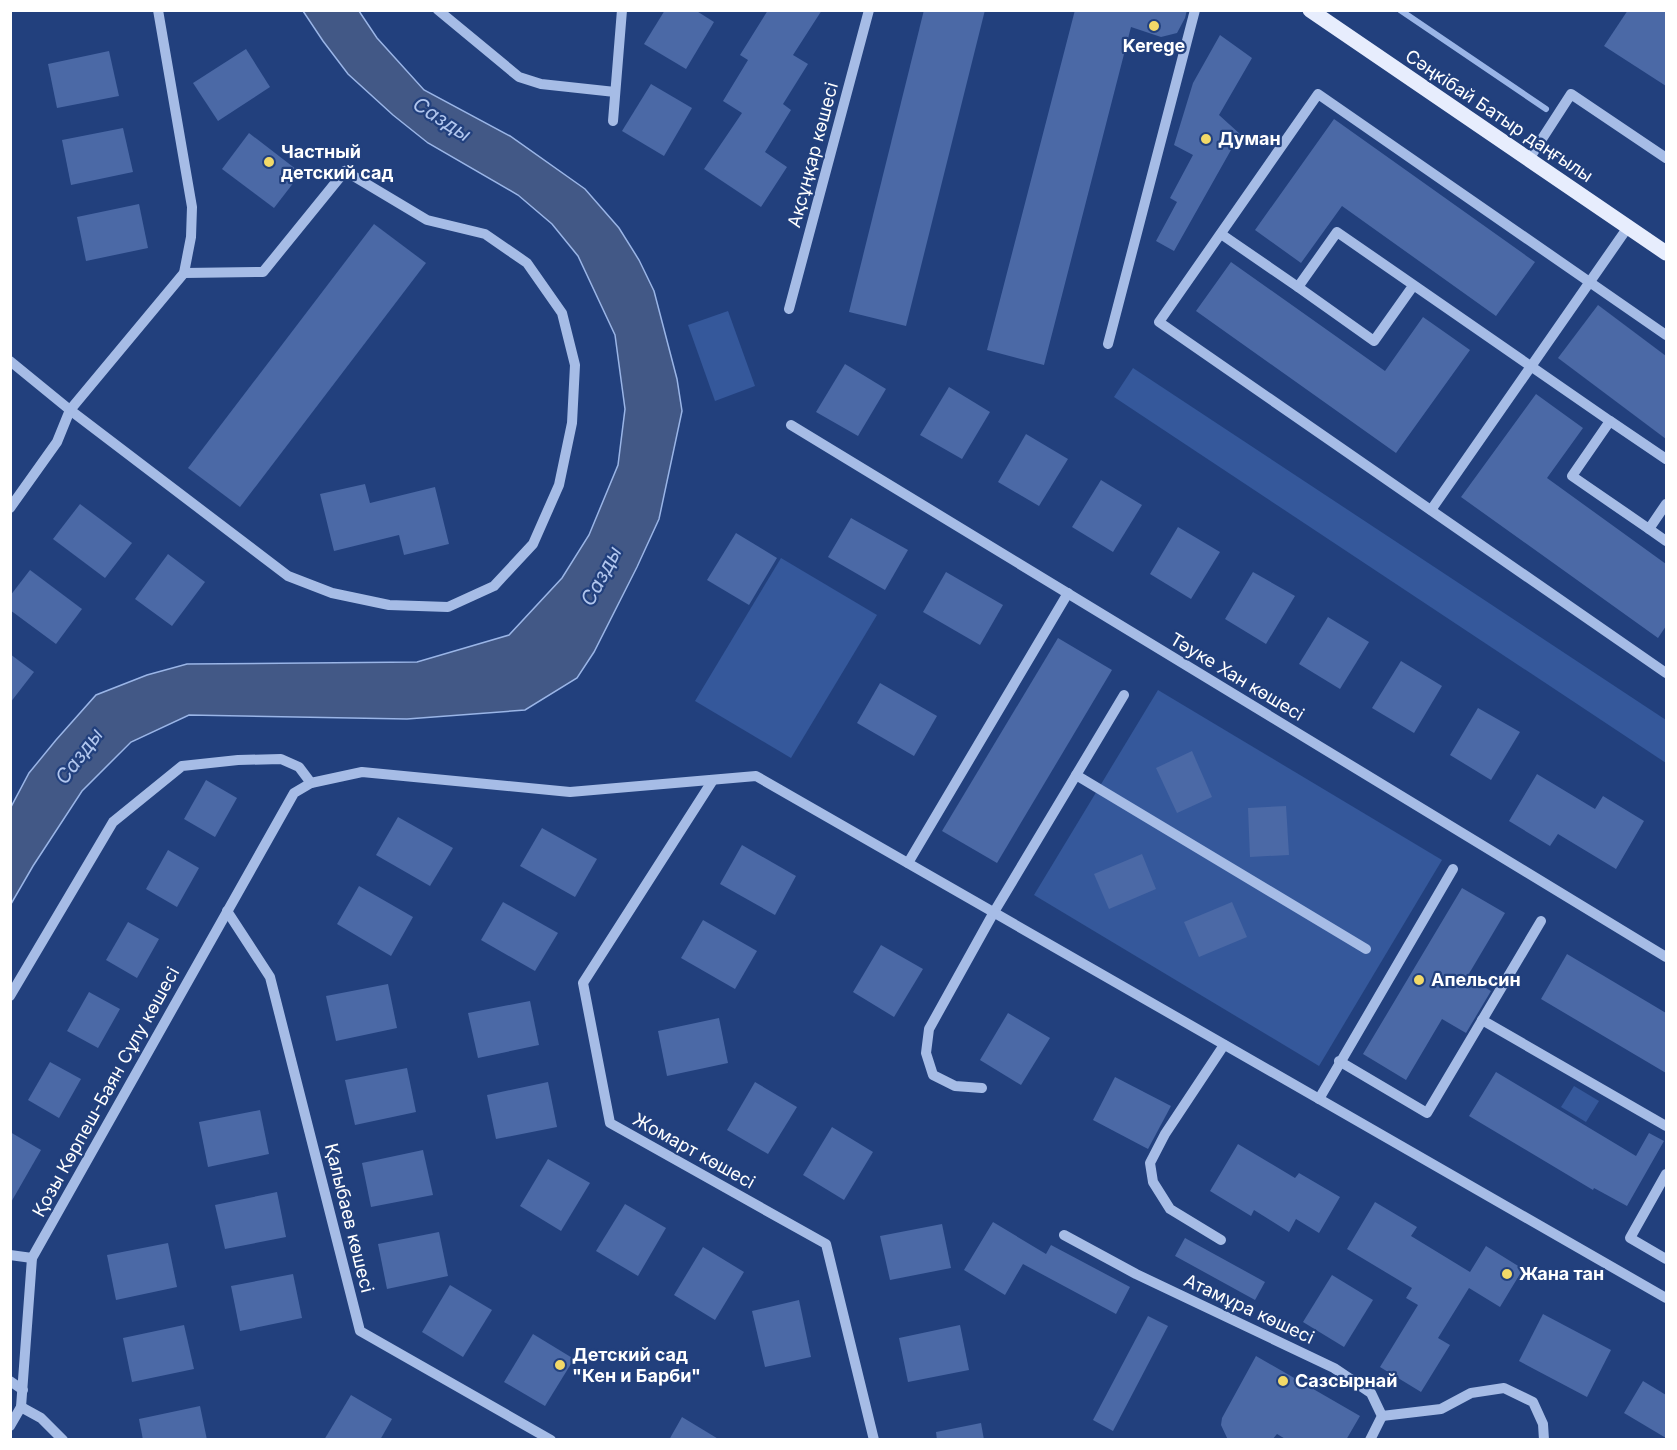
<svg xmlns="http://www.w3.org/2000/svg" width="1677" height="1450" font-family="Inter,sans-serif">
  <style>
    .green { fill: #35589b }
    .water { fill: #425886; stroke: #9ab5e7; stroke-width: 1.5 }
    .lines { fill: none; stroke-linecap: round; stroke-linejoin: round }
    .stream { stroke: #9ab5e7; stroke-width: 6 }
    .building { fill: #4b69a6 }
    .minor { stroke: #a6bce6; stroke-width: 10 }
    .major { stroke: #e7edfd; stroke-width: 15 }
    .poi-dot { fill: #f2d968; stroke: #22407d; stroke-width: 2 }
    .labels { text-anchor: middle; stroke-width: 4.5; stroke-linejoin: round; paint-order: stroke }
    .poi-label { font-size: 18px; font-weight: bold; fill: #fff; stroke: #22407d; text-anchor: start }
    .street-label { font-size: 18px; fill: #fff; stroke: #22407d }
    .water-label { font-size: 20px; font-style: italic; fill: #b1c6ee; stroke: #22407d }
  </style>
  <rect width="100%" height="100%" fill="#22407d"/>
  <g class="green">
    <polygon points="728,311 755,386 715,401 688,325"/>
    <polygon points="1133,368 1666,720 1666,763 1114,397"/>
    <polygon points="781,558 877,615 791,758 695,701"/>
    <polygon points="1158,690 1442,860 1319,1066 1034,895"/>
    <polygon points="1574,1086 1599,1101 1586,1122 1561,1107"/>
  </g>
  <polygon class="water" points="303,11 359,11 377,38 424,90 510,136 585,189 619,228 639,260 654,291 677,379 682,411 659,519 637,567 594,652 577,678 525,710 407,719 189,715 131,742 82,791 33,866 11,904 11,807 29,773 56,740 96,695 147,675 187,664 417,662 509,635 562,578 589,535 618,465 625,409 615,335 578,256 552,224 518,195 428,143 393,115 348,74 323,41"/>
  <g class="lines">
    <polyline class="stream" points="1400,10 1546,109"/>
  </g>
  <g class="building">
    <polygon points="665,10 695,10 714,22 686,69 644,44"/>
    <polygon points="768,10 822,10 793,55 808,64 783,104 791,110 765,152 787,167 761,207 704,169 742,113 723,101 748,60 740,55"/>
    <polygon points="924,10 985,10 906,326 849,312"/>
    <polygon points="1075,10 1187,10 1185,18 1177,33 1161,37 1131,27 1044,365 987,350"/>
    <polygon points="1628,10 1666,10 1666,86 1604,46"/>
    <polygon points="1220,35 1252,58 1219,115 1240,134 1174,251 1156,241 1177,202 1170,198 1193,155 1174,145 1193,83"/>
    <polygon points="246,49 270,87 218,121 193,83"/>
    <polygon points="109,51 119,96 57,108 48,64"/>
    <polygon points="651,84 692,108 664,156 622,131"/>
    <polygon points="1334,119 1535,262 1496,316 1342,206 1301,263 1255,230"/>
    <polygon points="123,128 133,172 71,185 62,140"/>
    <polygon points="249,133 301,173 274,208 222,169"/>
    <polygon points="139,204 148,248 86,261 77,217"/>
    <polygon points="374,224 426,263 240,507 188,468"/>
    <polygon points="1231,262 1385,371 1423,317 1470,350 1396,453 1196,311"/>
    <polygon points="1598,305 1666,356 1666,439 1558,358"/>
    <polygon points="845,364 886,389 858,436 816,412"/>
    <polygon points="949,387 990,412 962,459 920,435"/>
    <polygon points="1536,394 1583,428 1547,478 1666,564 1666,626 1658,638 1461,497"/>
    <polygon points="1026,434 1068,459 1039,506 998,482"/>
    <polygon points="1101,480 1142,505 1113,552 1072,527"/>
    <polygon points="365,484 370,503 435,487 449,544 404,555 399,535 334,551 320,494"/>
    <polygon points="80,504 132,543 105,578 53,539"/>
    <polygon points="851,518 908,550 885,590 828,557"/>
    <polygon points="1178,527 1220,552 1191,599 1150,574"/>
    <polygon points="736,533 777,558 749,605 707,580"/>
    <polygon points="168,554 205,582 172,626 135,599"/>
    <polygon points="30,570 82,609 56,644 10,610 10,596"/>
    <polygon points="946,572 1003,605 980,645 923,612"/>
    <polygon points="1253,572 1295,596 1266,644 1225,619"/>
    <polygon points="1328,617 1369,642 1340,689 1299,664"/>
    <polygon points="1058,638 1112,670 997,863 942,831"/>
    <polygon points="10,654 34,672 10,703"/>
    <polygon points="1401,661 1442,686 1414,733 1372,708"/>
    <polygon points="880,683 937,716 914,756 857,723"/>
    <polygon points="1478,708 1520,732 1491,780 1450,755"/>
    <polygon points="1192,751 1212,797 1177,813 1156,768"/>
    <polygon points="1537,774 1595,809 1603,796 1644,821 1616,869 1558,834 1550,846 1509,821"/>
    <polygon points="206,780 237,798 215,837 184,819"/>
    <polygon points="1286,806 1289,855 1250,857 1248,808"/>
    <polygon points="398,817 453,848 430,886 376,855"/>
    <polygon points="542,828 597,859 575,897 520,866"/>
    <polygon points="742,845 796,876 775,915 720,884"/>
    <polygon points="168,850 199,868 177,907 146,889"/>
    <polygon points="1142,854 1156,889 1109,909 1094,874"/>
    <polygon points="359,886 413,917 391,956 337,924"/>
    <polygon points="1462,888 1505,913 1467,977 1491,991 1466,1033 1442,1019 1406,1080 1363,1054"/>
    <polygon points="503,902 558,933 535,971 481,940"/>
    <polygon points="1232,902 1247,937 1199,957 1184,922"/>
    <polygon points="703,920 757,951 735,989 681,958"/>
    <polygon points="128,922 159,939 137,978 106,960"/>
    <polygon points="881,945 923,969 894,1017 853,992"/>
    <polygon points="1567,954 1666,1013 1666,1073 1541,999"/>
    <polygon points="388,984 397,1028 336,1041 326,996"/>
    <polygon points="89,992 120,1009 98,1048 67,1031"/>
    <polygon points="530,1001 539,1045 478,1058 468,1013"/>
    <polygon points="1008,1013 1050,1038 1021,1085 980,1060"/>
    <polygon points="719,1018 728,1063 667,1076 658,1031"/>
    <polygon points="50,1062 81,1079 59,1118 28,1100"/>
    <polygon points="407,1068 416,1112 355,1125 345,1080"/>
    <polygon points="1496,1072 1636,1156 1649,1133 1664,1141 1627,1206 1594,1188 1593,1190 1469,1116"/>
    <polygon points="1115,1077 1171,1106 1148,1149 1093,1120"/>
    <polygon points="548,1082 557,1127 496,1139 487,1095"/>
    <polygon points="755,1082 797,1107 768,1154 727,1130"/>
    <polygon points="260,1110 269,1154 208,1167 199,1122"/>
    <polygon points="832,1127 873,1152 844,1200 803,1175"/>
    <polygon points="10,1132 41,1150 10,1204"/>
    <polygon points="1238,1144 1295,1178 1299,1173 1340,1197 1319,1233 1296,1219 1289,1232 1254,1210 1251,1216 1210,1191"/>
    <polygon points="423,1150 433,1195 371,1207 362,1163"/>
    <polygon points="548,1159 590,1183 561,1231 520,1206"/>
    <polygon points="277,1192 286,1237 225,1249 215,1205"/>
    <polygon points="1375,1202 1417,1227 1411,1236 1470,1272 1486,1246 1523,1269 1500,1307 1469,1288 1438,1338 1450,1345 1421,1392 1380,1367 1418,1305 1406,1298 1412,1288 1347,1249"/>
    <polygon points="625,1204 666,1228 638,1276 596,1251"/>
    <polygon points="993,1222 1046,1254 1051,1245 1130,1287 1116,1314 1023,1264 1005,1295 964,1270"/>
    <polygon points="942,1224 951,1268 890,1280 880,1236"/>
    <polygon points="439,1232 448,1276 387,1289 378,1244"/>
    <polygon points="1185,1238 1265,1282 1255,1300 1175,1256"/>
    <polygon points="168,1243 177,1287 116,1300 107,1255"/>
    <polygon points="703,1247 744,1272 715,1320 674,1295"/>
    <polygon points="293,1274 302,1318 240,1331 231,1286"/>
    <polygon points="1332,1275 1373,1300 1344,1347 1303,1322"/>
    <polygon points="450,1285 492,1310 463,1357 422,1332"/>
    <polygon points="799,1300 811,1357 765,1367 752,1311"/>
    <polygon points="1543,1314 1611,1350 1587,1397 1519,1361"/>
    <polygon points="1148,1316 1168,1326 1113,1431 1093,1420"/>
    <polygon points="184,1325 194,1369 132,1382 123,1338"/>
    <polygon points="960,1325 969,1370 908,1382 899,1338"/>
    <polygon points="533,1334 574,1359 545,1406 504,1382"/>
    <polygon points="1256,1356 1360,1416 1346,1440 1287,1440 1277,1434 1272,1440 1228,1440 1221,1425 1222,1418"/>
    <polygon points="1643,1381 1666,1395 1666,1438 1624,1413"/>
    <polygon points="351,1395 392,1419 380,1440 324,1440"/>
    <polygon points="200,1406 207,1440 143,1440 139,1419"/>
    <polygon points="682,1417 720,1440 669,1440"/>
    <polygon points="981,1423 984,1440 937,1440 936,1432"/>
  </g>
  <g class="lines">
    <g class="minor">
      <polyline points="438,10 519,77 541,84 615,92"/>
      <polyline points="613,121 622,10"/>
      <polyline points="1529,159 1571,94 1666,158"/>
      <polyline points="1221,234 1298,287"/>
      <polyline points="1413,286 1374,341 1298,287 1337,232 1610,421"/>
      <polyline points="789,309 869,10"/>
      <polyline points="1666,335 1318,94 1159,322 1666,673"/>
      <polyline points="1108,344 1195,10"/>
      <polyline points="10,361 70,410 288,576 332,593 389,605 448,607 494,586 533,544 559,485 572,423 575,365 562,313 527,263 485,234 427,220 345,171 263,272 184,273"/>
      <polyline points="791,425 1666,957"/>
      <polyline points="1666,459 1610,421 1572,476 1649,529 1666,504"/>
      <polyline points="10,508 57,442 70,410 184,273 191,237 192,207 158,10"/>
      <polyline points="1431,510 1628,227"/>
      <polyline points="1649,529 1666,541"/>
      <polyline points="1076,775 1366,949"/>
      <polyline points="713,780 583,983 610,1123 826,1244 874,1440"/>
      <polyline points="908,863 1068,593"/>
      <polyline points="227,911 270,977 360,1331 551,1440"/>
      <polyline points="10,996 113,822 182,766 238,760 281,759 299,767 311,783"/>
      <polyline points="1482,1020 1666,1126"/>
      <polyline points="1339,1061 1427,1113 1541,921"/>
      <polyline points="982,1088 955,1086 933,1075 926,1053 929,1029 994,912 1124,695"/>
      <polyline points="1319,1099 1453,869"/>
      <polyline points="1666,1174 1630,1238 1666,1259"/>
      <polyline points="1064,1235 1136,1274 1334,1368 1371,1393 1382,1416 1370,1440"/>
      <polyline points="1221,1240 1170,1209 1153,1182 1150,1163 1165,1134 1224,1045"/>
      <polyline points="10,1255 32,1258"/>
      <polyline points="10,1381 23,1390"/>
      <polyline points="21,1407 41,1418 63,1440"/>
      <polyline points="1382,1416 1441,1409 1471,1393 1504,1388 1533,1402 1543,1424 1544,1440"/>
      <polyline points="10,1426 21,1407 32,1258 294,793 311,783 362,772 570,792 756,776 1666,1298"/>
    </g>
    <polyline class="major" points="1310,10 1666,253"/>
  </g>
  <g class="poi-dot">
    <circle cx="1154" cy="26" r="6"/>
    <circle cx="1206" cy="139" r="6"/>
    <circle cx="269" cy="162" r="6"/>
    <circle cx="1419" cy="980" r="6"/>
    <circle cx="1507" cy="1274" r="6"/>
    <circle cx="560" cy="1365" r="6"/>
    <circle cx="1283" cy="1381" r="6"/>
  </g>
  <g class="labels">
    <g class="poi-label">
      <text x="1154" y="52" text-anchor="middle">Kerege</text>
      <text x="1218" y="145">Думан</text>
      <text x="281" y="158">Частный<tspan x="281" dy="21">детский сад</tspan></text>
      <text x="1431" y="986">Апельсин</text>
      <text x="1519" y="1280">Жана тан</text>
      <text x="572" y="1361">Детский сад<tspan x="572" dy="21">"Кен и Барби"</tspan></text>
      <text x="1295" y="1387">Сазсырнай</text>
    </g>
    <g class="street-label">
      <text transform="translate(1499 116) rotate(34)" y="6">Сәңкібай Батыр даңғылы</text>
      <text transform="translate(813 155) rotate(-75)" y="6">Ақсұңқар көшесі</text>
      <text transform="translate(1237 677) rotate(31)" y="6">Тәуке Хан көшесі</text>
      <text transform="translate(106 1092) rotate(-61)" y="6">Қозы Көрпеш-Баян Сұлу көшесі</text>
      <text transform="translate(694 1151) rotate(29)" y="6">Жомарт көшесі</text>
      <text transform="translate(349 1218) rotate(76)" y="6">Қалыбаев көшесі</text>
      <text transform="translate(1249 1309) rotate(25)" y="6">Атамұра көшесі</text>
    </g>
    <g class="water-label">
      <text transform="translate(442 119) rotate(33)" y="7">Сазды</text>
      <text transform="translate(601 576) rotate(-62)" y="7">Сазды</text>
      <text transform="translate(79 756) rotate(-53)" y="7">Сазды</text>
    </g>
  </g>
  <rect width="1677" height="1450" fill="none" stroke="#ffffff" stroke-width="24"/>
</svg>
